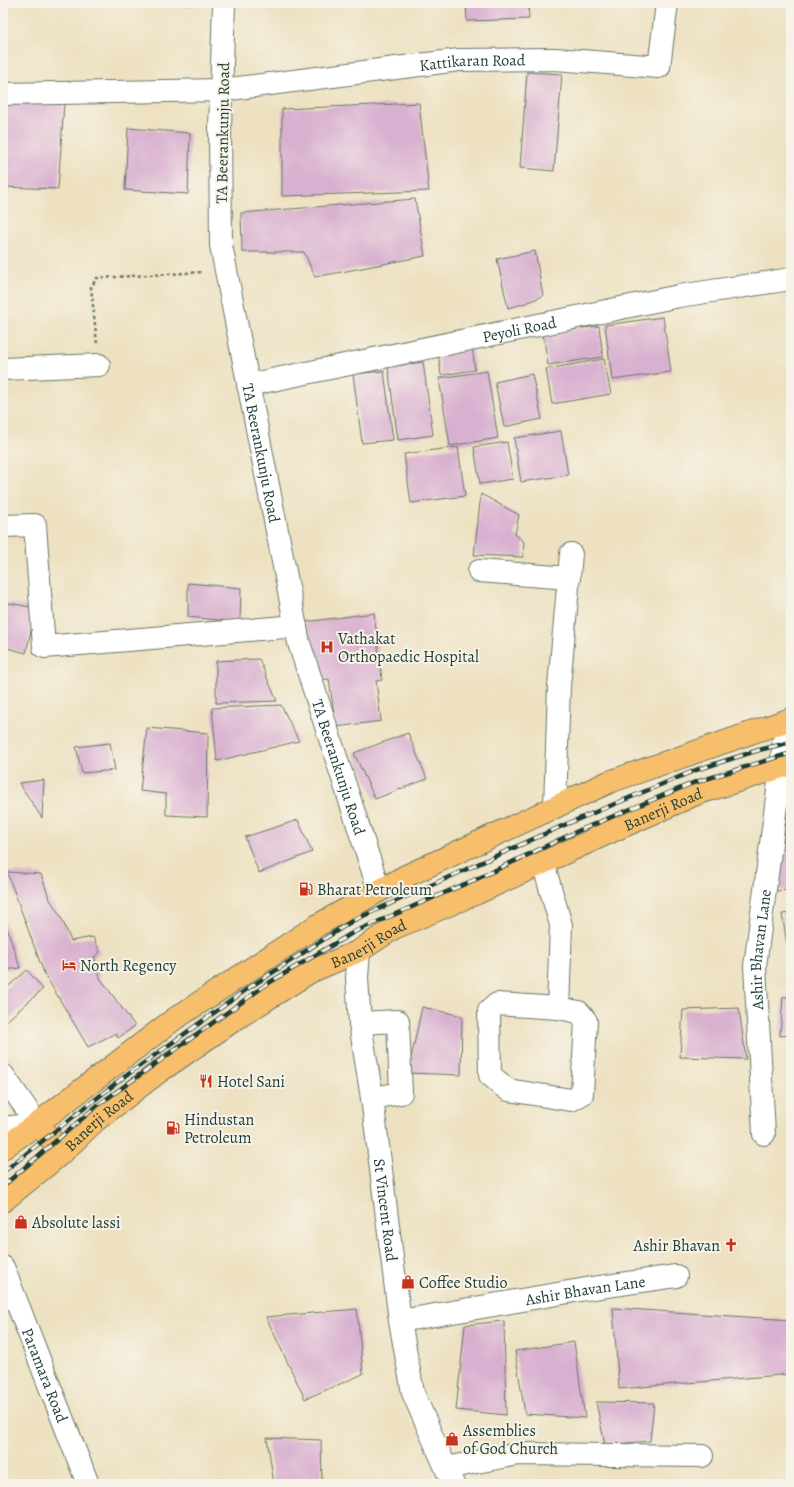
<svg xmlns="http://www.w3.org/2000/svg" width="794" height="1487" font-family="Alegreya,serif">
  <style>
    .building { fill: #d9b1d0 }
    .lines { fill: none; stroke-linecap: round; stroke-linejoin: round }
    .minor-casing { stroke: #677665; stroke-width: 24 }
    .major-casing { stroke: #677665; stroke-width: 24 }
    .path { stroke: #677665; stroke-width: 2.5; stroke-dasharray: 3 3; stroke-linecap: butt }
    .minor { stroke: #fff; stroke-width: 22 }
    .major { stroke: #f7bf6c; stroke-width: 22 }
    .rail-casing { stroke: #1f3d34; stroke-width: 4.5 }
    .rail { stroke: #f7f3e8; stroke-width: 3; stroke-dasharray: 9; stroke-linecap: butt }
    .labels { text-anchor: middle; stroke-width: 4; stroke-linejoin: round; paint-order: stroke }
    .street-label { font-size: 16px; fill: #1f3d34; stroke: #f7f3e8 }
    .poi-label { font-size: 16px; fill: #1f3d34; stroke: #f7f3e8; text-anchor: start }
  </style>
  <rect width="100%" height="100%" fill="#f7f3e8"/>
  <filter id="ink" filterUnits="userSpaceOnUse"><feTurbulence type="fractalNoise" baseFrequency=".025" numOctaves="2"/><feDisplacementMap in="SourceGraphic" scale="8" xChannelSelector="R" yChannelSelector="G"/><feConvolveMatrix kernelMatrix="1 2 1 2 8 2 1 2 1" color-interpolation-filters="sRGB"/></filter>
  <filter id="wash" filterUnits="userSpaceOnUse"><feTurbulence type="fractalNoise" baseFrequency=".012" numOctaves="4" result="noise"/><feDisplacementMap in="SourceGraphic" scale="16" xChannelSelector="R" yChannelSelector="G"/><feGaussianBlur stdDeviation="0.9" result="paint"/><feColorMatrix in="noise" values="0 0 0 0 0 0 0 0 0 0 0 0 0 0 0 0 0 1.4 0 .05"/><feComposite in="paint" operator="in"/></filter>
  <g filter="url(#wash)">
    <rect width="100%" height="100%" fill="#ede1c1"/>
    <g id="blocks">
      <g class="building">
        <polygon points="164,3 194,3 193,5 163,4"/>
        <polygon points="466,3 528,3 529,19 467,21"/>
        <polygon points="527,72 562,74 554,171 520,168"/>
        <polygon points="3,99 64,103 58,189 3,187"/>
        <polygon points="419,103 429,191 282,196 282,109"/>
        <polygon points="128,128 190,133 188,194 125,190"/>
        <polygon points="415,199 425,256 315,277 304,252 242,252 241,213"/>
        <polygon points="535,251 543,296 526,303 508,308 497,259"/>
        <polygon points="663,317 671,372 612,380 605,325"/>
        <polygon points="599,326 603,357 548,365 543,333"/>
        <polygon points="472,346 475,370 441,375 438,351"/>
        <polygon points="604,359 611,394 552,404 546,369"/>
        <polygon points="423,362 433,435 398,440 388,367"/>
        <polygon points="384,371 393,440 362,443 353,374"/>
        <polygon points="487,371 498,438 450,446 439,378"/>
        <polygon points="532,374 542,419 504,427 495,382"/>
        <polygon points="561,431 568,475 521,482 514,438"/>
        <polygon points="507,442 513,479 480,484 474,447"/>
        <polygon points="458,447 465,496 411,503 404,454"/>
        <polygon points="481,494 519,515 515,534 524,542 523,557 474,555"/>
        <polygon points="188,583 241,588 240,622 188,617"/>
        <polygon points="3,602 36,608 26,653 3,647"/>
        <polygon points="374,613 382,680 376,681 381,721 336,727 329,679 313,681 305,622"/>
        <polygon points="259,659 277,701 216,703 216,661"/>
        <polygon points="281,705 299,741 217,761 212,708"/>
        <polygon points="147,728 208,733 207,817 166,815 166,794 140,791"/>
        <polygon points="408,733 427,779 375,799 354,753"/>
        <polygon points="110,743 115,770 82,773 76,747"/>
        <polygon points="44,780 42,818 19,783"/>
        <polygon points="790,804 791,890 774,891"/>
        <polygon points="298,820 312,852 259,873 245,837"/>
        <polygon points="7,872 41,874 49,898 61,917 71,941 93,937 100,952 94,957 100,978 135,1026 118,1038 116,1033 88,1047 44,973"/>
        <polygon points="791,913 791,956 789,956 782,914"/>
        <polygon points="3,916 20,968 3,970"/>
        <polygon points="27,970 43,989 3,1024 3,991"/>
        <polygon points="783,997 791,997 791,1035 780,1036"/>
        <polygon points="422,1007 462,1016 461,1075 408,1073"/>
        <polygon points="739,1008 746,1059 680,1057 683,1010"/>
        <polygon points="613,1308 791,1320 791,1374 619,1389"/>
        <polygon points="357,1309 363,1374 305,1399 266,1317"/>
        <polygon points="504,1321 506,1415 456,1410 465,1325"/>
        <polygon points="574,1342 585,1418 525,1414 515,1351"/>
        <polygon points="596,1402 654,1403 650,1441 605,1445"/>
        <polygon points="267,1438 321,1440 322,1484 274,1484"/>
      </g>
    </g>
  </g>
  <g filter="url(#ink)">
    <use href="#blocks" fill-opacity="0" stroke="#677665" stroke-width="1"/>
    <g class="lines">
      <g class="minor-casing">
        <g id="minor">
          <path id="s1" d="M224 3 220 128 221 245 299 643 379 890"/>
          <path id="s2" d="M3 94 222 90 459 60 555 59 659 67 667 3"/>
          <polyline points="3,369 99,365"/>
          <path id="s3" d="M248 385 679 296 791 279"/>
          <polyline points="3,526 35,525 44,647 296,626"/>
          <polyline points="479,571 569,578"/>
          <polyline points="555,807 559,686 571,554"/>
          <polyline points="543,863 561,925 558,1008"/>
          <path id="s4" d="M359 951 357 978 360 1023 372 1098 400 1321 413 1393 453 1484"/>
          <polygon points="497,1004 558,1008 579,1012 586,1021 582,1094 571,1100 508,1090 490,1075 489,1011"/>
          <polyline points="360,1023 398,1021 401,1093 372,1098"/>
          <polyline points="3,1075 37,1124 3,1128"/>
          <path id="s5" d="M764 1134 755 966 781 767 786 721"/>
          <path id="s6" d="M3 1267 88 1484"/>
          <path id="s7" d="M400 1321 586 1289 676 1276"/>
          <polyline points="446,1468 518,1454 702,1456"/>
        </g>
      </g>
      <g class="major-casing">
        <g id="major">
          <polyline points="37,1124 63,1152"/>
          <polyline points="3,1148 37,1124 173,1020 318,925 404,877 609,782 791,719"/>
          <path id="s8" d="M3 1201 63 1152 95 1121 160 1071 237 1018 310 972 359 951 394 928 477 893 619 828 696 794 791 764"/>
        </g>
      </g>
      <polyline class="path" points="97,343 91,287 97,278 203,272"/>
      <use href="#minor" class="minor"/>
      <use href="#major" class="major"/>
      <g class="rail-casing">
        <g id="rail">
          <polyline points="3,1172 120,1080 250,987 352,921 562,826 696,770 759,750 791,742"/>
          <polyline points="3,1186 98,1105 267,984 354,932 481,877 580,830 693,783 791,753"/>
        </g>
      </g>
      <use href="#rail" class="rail"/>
    </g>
  </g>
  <defs>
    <g id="hospital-bare" transform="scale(1.08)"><path d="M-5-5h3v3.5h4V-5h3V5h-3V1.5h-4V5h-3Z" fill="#c8321e" stroke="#f7f3e8" stroke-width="2.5" paint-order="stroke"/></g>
    <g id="fuel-bare" transform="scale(1.08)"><path d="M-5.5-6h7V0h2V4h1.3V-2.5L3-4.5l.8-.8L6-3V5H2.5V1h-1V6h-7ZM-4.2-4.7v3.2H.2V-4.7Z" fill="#c8321e" stroke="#f7f3e8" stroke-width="2.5" paint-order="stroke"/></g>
    <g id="hotel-bare" transform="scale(1.08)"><path d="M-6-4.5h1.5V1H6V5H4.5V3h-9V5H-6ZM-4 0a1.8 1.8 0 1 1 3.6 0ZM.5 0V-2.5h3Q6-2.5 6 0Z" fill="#c8321e" stroke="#f7f3e8" stroke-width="2.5" paint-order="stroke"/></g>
    <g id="restaurant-bare" transform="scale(1.08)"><path d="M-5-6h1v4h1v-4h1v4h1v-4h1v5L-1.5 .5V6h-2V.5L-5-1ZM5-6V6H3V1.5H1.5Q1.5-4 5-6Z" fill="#c8321e" stroke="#f7f3e8" stroke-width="2.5" paint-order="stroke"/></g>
    <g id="shop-bare" transform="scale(1.08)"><path d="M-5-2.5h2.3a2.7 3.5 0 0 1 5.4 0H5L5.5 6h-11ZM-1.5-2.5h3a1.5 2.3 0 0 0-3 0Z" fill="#c8321e" stroke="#f7f3e8" stroke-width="2.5" paint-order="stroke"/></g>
    <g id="church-bare" transform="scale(1.08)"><path d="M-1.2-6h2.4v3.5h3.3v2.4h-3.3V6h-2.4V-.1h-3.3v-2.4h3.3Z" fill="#c8321e" stroke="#f7f3e8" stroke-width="2.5" paint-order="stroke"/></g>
  </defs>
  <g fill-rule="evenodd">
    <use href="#hospital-bare" x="327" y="647"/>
    <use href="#fuel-bare" x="306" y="889"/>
    <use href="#hotel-bare" x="69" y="965"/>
    <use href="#restaurant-bare" x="206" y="1081"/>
    <use href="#fuel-bare" x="173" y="1128"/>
    <use href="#shop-bare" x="21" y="1222"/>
    <use href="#church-bare" x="731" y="1245"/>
    <use href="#shop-bare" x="408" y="1282"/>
    <use href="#shop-bare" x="452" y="1439"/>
  </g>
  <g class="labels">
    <g class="street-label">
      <text dy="6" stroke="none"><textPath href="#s2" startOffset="471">Kattikaran Road</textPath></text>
      <text transform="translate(222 133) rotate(-89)" y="6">TA Beerankunju Road</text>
      <text dy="6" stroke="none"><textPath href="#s3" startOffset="277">Peyoli Road</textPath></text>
      <text dy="6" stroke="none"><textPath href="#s1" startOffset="454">TA Beerankunju Road</textPath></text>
      <text dy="6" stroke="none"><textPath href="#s1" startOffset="778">TA Beerankunju Road</textPath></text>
      <text dy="6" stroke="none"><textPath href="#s8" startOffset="773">Banerji Road</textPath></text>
      <text dy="6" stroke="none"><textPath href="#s8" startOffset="449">Banerji Road</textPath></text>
      <text dy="6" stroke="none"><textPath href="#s5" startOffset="185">Ashir Bhavan Lane</textPath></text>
      <text dy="6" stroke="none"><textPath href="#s8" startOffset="125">Banerji Road</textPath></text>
      <text dy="6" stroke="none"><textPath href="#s4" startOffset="261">St Vincent Road</textPath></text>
      <text dy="6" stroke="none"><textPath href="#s7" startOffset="188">Ashir Bhavan Lane</textPath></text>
      <text dy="6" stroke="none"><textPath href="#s6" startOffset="116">Paramara Road</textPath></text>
    </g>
    <g class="poi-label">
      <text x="338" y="644">Vathakat<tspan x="338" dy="18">Orthopaedic Hospital</tspan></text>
      <text x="317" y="895">Bharat Petroleum</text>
      <text x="80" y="971">North Regency</text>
      <text x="217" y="1087">Hotel Sani</text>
      <text x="184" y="1125">Hindustan<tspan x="184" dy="18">Petroleum</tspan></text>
      <text x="32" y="1228">Absolute lassi</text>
      <text x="720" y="1251" text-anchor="end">Ashir Bhavan</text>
      <text x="419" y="1288">Coffee Studio</text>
      <text x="463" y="1436">Assemblies<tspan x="463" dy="18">of God Church</tspan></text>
    </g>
  </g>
  <rect width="794" height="1487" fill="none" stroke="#f7f3e8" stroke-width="16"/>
</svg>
